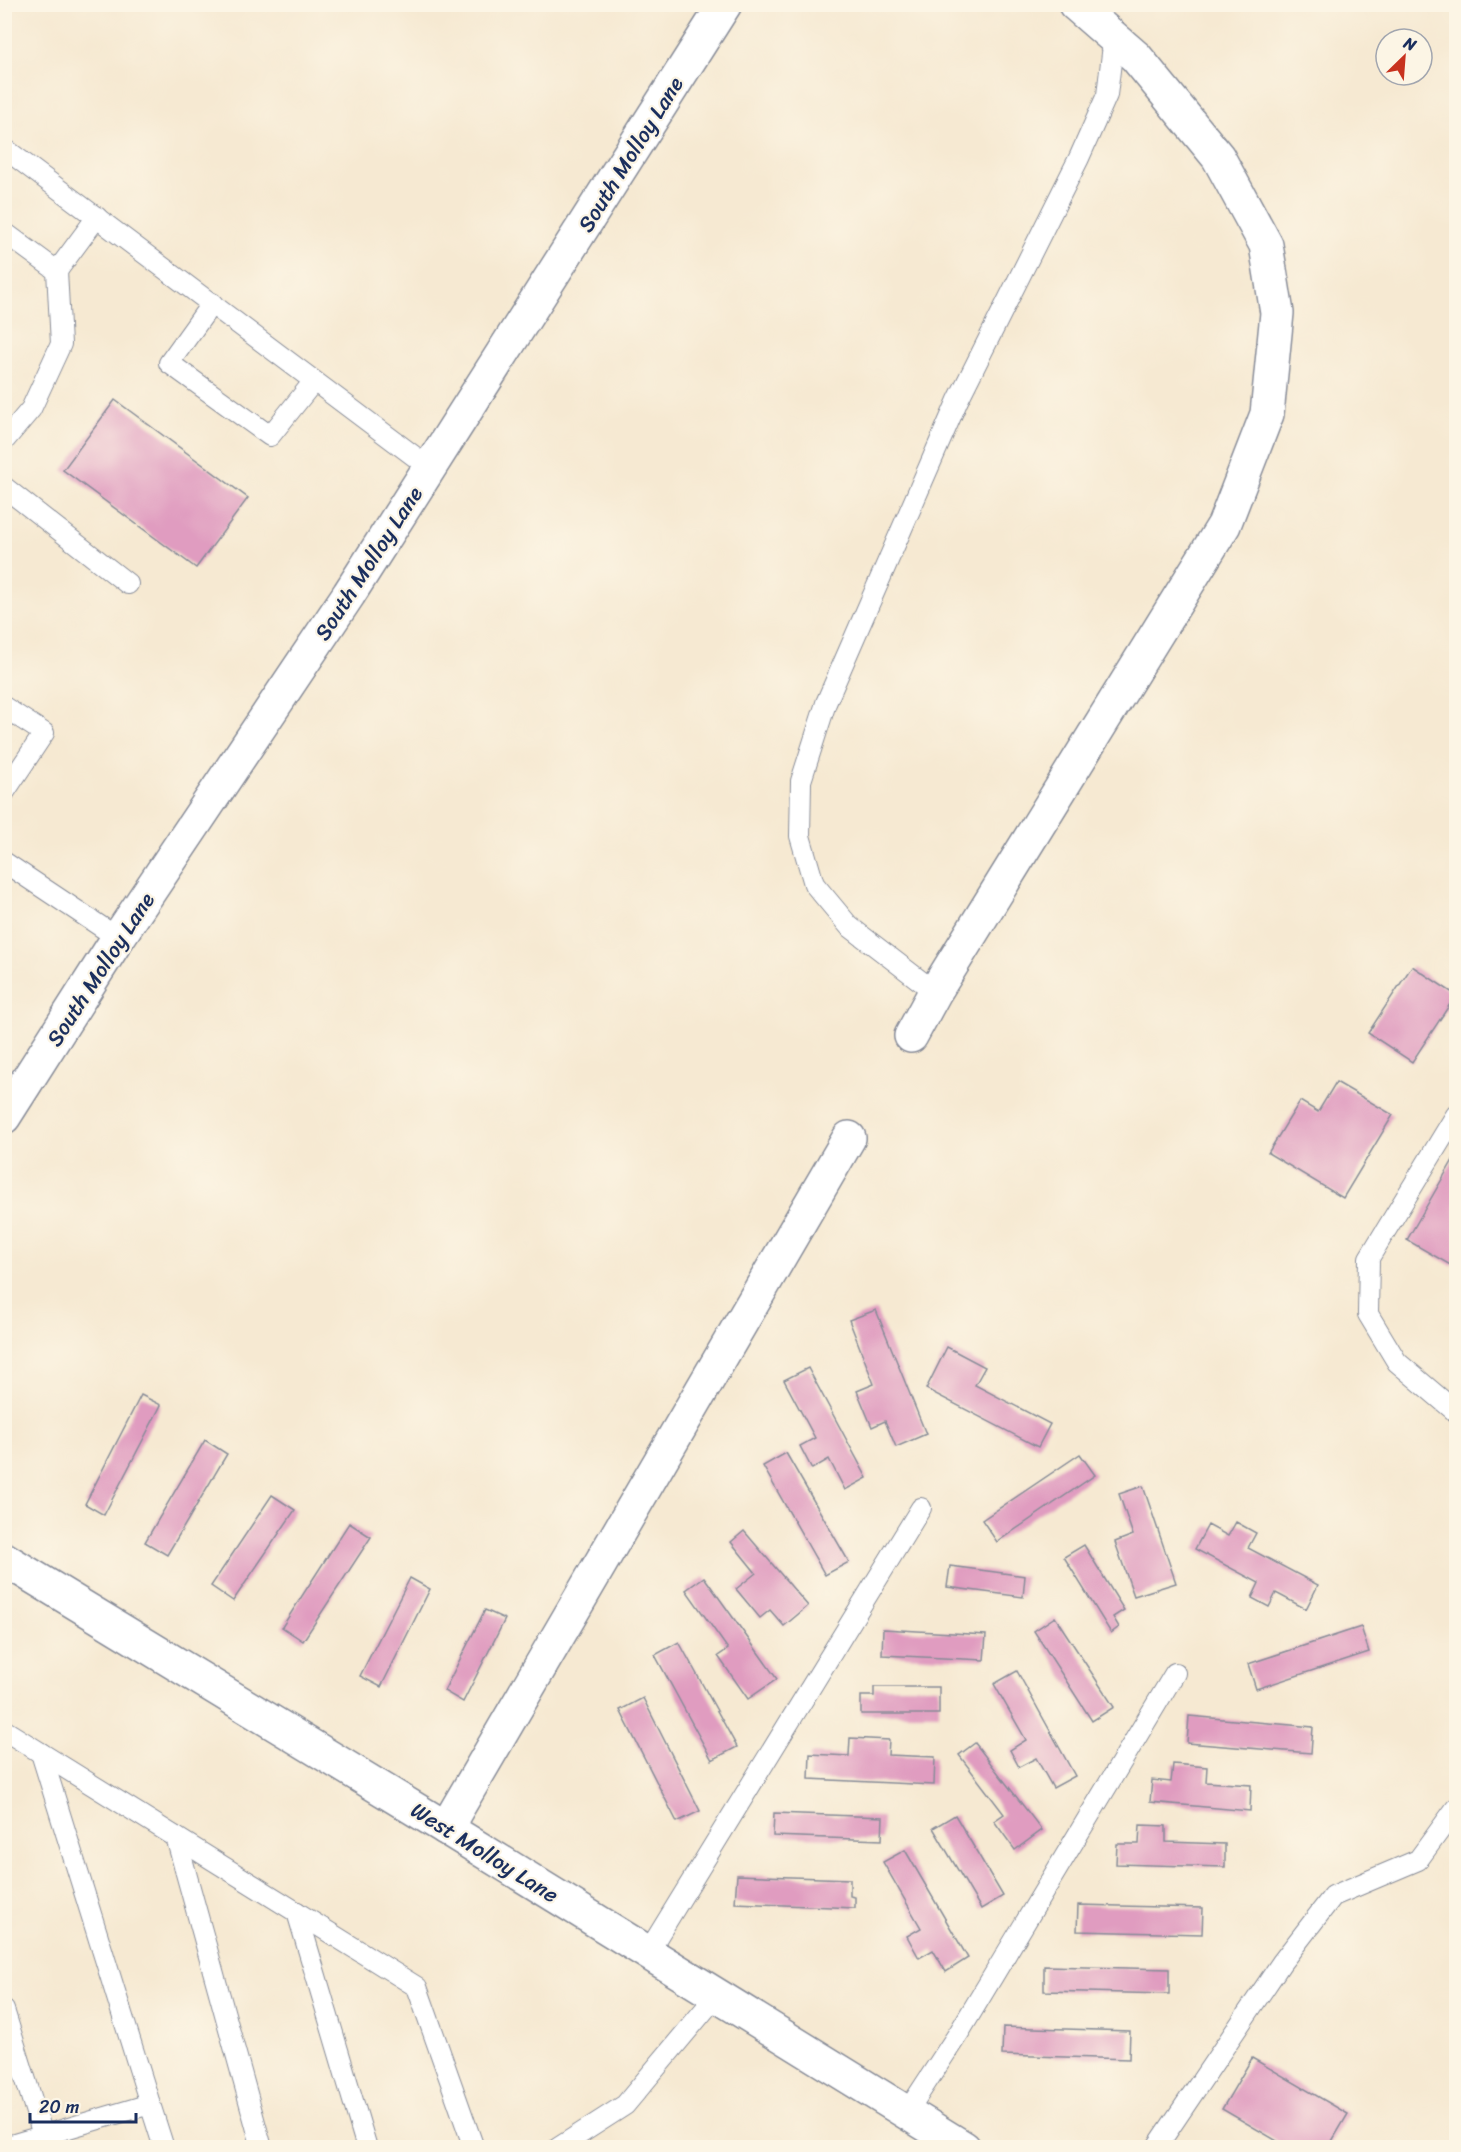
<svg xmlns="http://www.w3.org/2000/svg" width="1461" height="2152" font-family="Sriracha,sans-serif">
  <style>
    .building { fill: #e09cc0 }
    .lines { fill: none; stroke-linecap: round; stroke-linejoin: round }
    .service-casing { stroke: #888c98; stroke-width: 22 }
    .minor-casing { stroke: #888c98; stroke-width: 36 }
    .service { stroke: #fff; stroke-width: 20 }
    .minor { stroke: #fff; stroke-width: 33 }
    .labels { text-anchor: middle; stroke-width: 4.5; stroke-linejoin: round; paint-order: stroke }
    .street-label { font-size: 22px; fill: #1b2f5e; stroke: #fcf5e5 }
  </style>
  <rect width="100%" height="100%" fill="#fcf5e5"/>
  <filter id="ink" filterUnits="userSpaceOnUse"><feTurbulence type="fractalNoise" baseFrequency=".0167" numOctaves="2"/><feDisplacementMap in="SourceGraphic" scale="12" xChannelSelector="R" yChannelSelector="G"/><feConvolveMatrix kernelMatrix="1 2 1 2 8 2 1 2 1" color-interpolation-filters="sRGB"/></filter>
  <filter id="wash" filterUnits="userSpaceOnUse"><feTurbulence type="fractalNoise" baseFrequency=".008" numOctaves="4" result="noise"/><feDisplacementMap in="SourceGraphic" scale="24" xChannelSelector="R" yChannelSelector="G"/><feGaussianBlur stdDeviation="1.35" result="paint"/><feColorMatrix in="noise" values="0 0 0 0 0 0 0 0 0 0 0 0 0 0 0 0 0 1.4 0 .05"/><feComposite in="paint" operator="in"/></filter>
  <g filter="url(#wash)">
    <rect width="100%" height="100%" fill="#f6e9d2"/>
    <g id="blocks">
      <g class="building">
        <polygon points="115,400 248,498 196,568 63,470"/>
        <polygon points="1412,966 1456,995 1412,1062 1368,1033"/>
        <polygon points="1336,1082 1393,1115 1343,1198 1268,1153 1300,1101 1318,1112"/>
        <polygon points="1456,1155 1456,1258 1452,1266 1407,1240"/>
        <polygon points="876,1310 926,1434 896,1447 885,1421 872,1427 857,1391 874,1384 849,1320"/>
        <polygon points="947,1347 985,1367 975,1385 1050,1424 1038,1447 926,1389"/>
        <polygon points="808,1368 867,1478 845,1490 829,1459 812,1469 800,1446 815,1438 784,1380"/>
        <polygon points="141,1395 161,1405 104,1515 85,1504"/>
        <polygon points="205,1440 227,1454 167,1555 145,1542"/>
        <polygon points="786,1453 849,1562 825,1575 763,1466"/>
        <polygon points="1080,1454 1095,1475 997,1542 982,1520"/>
        <polygon points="1143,1486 1176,1583 1134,1596 1115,1542 1133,1535 1119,1494"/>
        <polygon points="272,1495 295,1510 233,1601 211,1586"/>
        <polygon points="1236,1522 1256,1533 1248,1548 1318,1585 1306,1609 1276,1593 1269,1607 1252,1598 1259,1583 1195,1549 1208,1525 1228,1536"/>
        <polygon points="349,1523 371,1537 303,1641 282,1627"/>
        <polygon points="744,1531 808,1606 784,1626 770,1610 760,1618 736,1589 756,1573 731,1542"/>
        <polygon points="1084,1545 1124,1610 1113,1617 1119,1627 1111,1633 1064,1557"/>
        <polygon points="950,1566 1025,1576 1023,1597 947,1587"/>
        <polygon points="704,1577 777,1679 748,1699 718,1656 728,1649 686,1590"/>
        <polygon points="410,1578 430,1589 381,1687 360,1676"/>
        <polygon points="485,1610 505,1619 463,1702 444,1691"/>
        <polygon points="1055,1617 1114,1707 1092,1721 1034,1631"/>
        <polygon points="1361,1627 1369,1652 1256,1689 1248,1664"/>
        <polygon points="883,1629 986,1635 984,1660 882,1655"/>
        <polygon points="679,1642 737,1747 712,1760 655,1655"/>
        <polygon points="1017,1671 1075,1776 1053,1788 1036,1758 1019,1767 1010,1750 1026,1740 994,1684"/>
        <polygon points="874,1687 939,1687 939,1714 861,1714 861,1696 874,1696"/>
        <polygon points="643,1698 700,1811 677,1822 620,1710"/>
        <polygon points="1189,1716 1313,1727 1311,1753 1187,1743"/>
        <polygon points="850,1738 889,1740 888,1755 935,1757 934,1785 809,1779 810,1754 849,1756"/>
        <polygon points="975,1743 1042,1830 1015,1850 994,1821 1004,1814 959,1755"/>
        <polygon points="1173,1764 1207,1767 1206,1782 1251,1785 1250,1811 1150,1802 1152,1780 1171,1782"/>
        <polygon points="774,1813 883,1817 882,1840 773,1836"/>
        <polygon points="955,1815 1003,1896 981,1909 933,1828"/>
        <polygon points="1140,1825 1166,1826 1166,1842 1225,1844 1225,1867 1116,1864 1117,1844 1139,1844"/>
        <polygon points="905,1850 968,1958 946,1972 933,1950 919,1958 907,1936 921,1928 883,1862"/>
        <polygon points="737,1875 850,1879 850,1896 855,1897 855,1908 735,1903"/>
        <polygon points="1078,1905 1203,1908 1202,1934 1077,1931"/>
        <polygon points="1044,1966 1169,1969 1169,1994 1044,1991"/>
        <polygon points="1003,2027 1130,2031 1129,2059 1002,2055"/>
        <polygon points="1252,2058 1348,2114 1328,2148 1289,2148 1222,2109"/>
      </g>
    </g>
  </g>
  <g filter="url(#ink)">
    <use href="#blocks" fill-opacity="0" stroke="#888c98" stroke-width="1.5"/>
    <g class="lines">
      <g class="service-casing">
        <g id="service">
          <polyline points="4,148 430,468"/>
          <polyline points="4,232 57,271 61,344 31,409 4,441"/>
          <polyline points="57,271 97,217"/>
          <polyline points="212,303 169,363 270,436 314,381"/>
          <polyline points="4,487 128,584"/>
          <polyline points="4,707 44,733 4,793"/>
          <polyline points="4,862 118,938"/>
          <polyline points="935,992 849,926 814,884 800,836 801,781 826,703 958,400 1079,158 1107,95 1114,37"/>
          <polyline points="1456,1115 1369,1258 1368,1314 1397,1362 1456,1412"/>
          <polyline points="4,1730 417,1987 474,2148"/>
          <polyline points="41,1753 150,2104"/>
          <polyline points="176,1837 262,2148"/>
          <polyline points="297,1912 367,2148"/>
          <polyline points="648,1952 921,1508"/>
          <polyline points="4,2010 43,2135"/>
          <polyline points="907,2112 960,2031 1175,1673"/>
          <polyline points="4,2147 150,2104 164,2148"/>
          <polyline points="558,2148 625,2105 717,1995"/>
          <polyline points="1156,2148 1282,1962 1333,1896 1418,1860 1456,1808"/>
        </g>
      </g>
      <g class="minor-casing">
        <g id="minor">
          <polyline points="911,1036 935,992 1224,525 1267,414 1277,313 1266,245 1218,157 1136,57 1075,4"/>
          <polyline points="4,1117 118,938 349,594 725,4"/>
          <polyline points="4,1559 446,1828 964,2148"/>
          <polyline points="446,1828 849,1138"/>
        </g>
      </g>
      <use href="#service" class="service"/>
      <use href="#minor" class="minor"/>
    </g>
  </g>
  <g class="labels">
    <g class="street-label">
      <text transform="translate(630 154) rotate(-58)" y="8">South Molloy Lane</text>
      <text transform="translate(368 563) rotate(-57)" y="8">South Molloy Lane</text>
      <text transform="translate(100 969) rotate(-57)" y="8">South Molloy Lane</text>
      <text transform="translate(485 1852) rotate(32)" y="8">West Molloy Lane</text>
    </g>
  </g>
  <rect width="1461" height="2152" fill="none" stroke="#fcf5e5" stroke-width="24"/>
  <g transform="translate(1404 57) rotate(25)"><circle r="28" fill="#fcf5e5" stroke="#a2a6af" stroke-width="1.5"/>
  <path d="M0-4.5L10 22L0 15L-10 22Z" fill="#c8321e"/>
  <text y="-9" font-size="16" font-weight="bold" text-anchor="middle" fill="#1b2f5e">N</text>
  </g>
  <path d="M30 2113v9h106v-9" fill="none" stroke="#1b2f5e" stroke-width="3"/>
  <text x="39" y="2113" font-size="18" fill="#1b2f5e" stroke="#fcf5e5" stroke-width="4.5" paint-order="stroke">20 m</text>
</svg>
